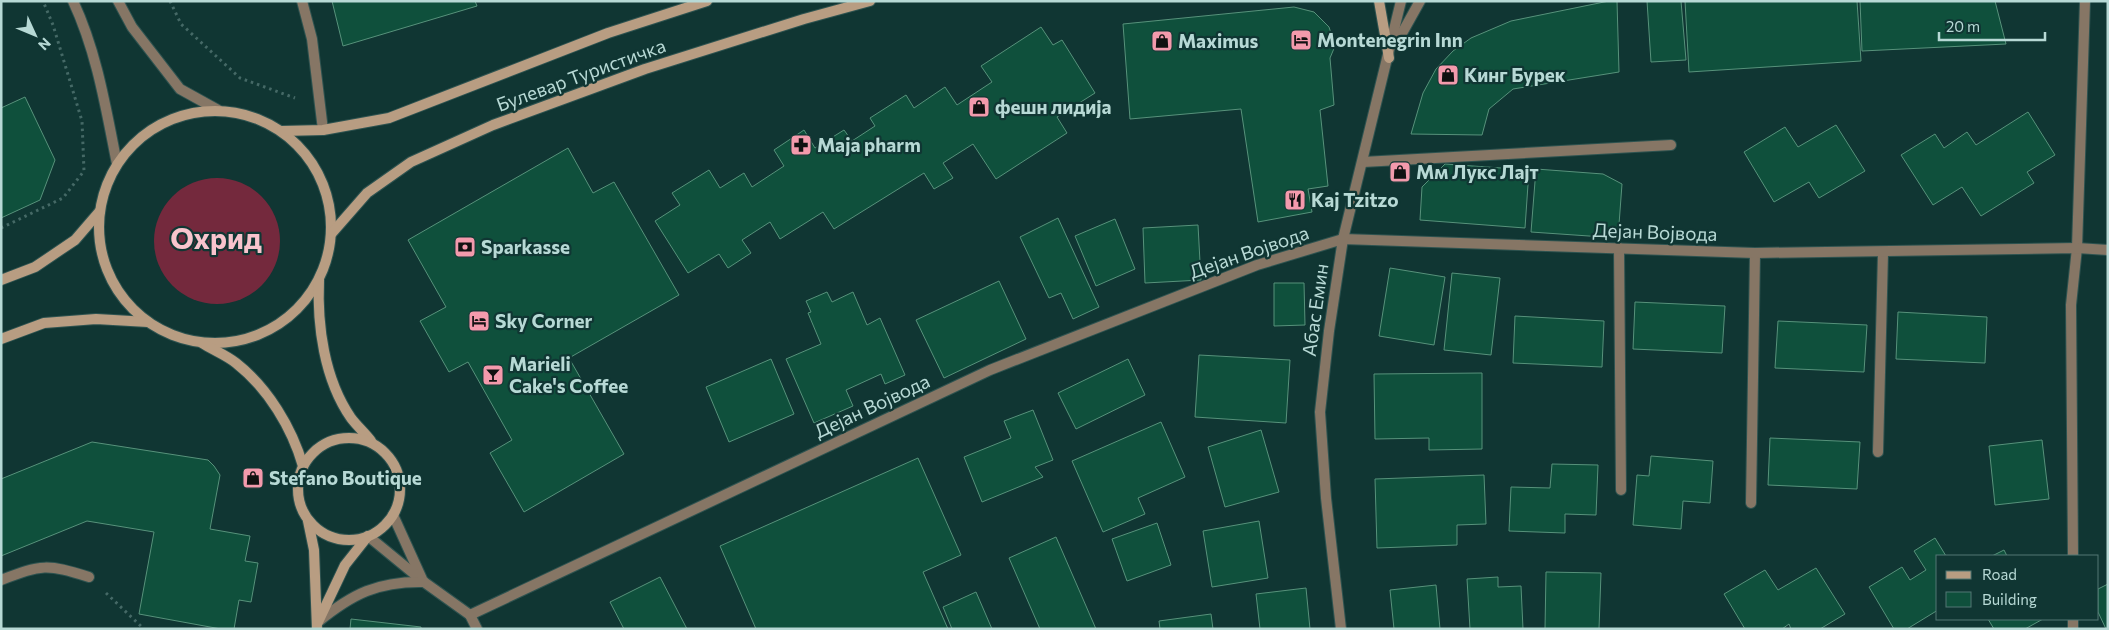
<svg xmlns="http://www.w3.org/2000/svg" width="2109" height="630" font-family="Commissioner,sans-serif">
  <style>
    .green { fill: #74293d }
    .building { fill: #0f503c; stroke: #57927b }
    .lines { fill: none; stroke-linecap: round; stroke-linejoin: round }
    .lane-casing { stroke: #2e5350; stroke-width: 12 }
    .street-casing { stroke: #2e5350; stroke-width: 12 }
    .secondary-casing { stroke: #2e5350; stroke-width: 12 }
    .path { stroke: #456966; stroke-width: 3; stroke-dasharray: 2.5 4; stroke-linecap: butt }
    .lane { stroke: #867665; stroke-width: 10 }
    .street { stroke: #867665; stroke-width: 10 }
    .secondary { stroke: #b89d82; stroke-width: 10 }
    .labels { text-anchor: middle; stroke-width: 4.5; stroke-linejoin: round; paint-order: stroke }
    .poi-label { font-size: 19px; font-weight: bold; fill: #b7d9d5; stroke: #103633; text-anchor: start }
    .street-label { font-size: 19px; fill: #b7d9d5; stroke: #103633 }
    .town-label { font-size: 29px; font-weight: bold; fill: #f8c4cd; stroke: #103633 }
  </style>
  <rect width="100%" height="100%" fill="#103633"/>
  <circle class="green" cx="217" cy="241" r="63"/>
  <g class="building">
    <polygon points="332,1 475,1 477,6 343,46"/>
    <polygon points="1609,1 1617,1 1619,72 1513,89 1489,109 1482,135 1411,134 1423,93 1436,69 1453,51 1471,38 1511,21"/>
    <polygon points="1647,1 1681,1 1686,60 1651,62"/>
    <polygon points="1685,1 1857,1 1861,61 1689,72"/>
    <polygon points="1860,1 1995,1 2006,44 1862,51"/>
    <polygon points="1294,7 1314,12 1329,27 1335,46 1330,58 1334,105 1320,110 1328,186 1308,189 1312,212 1258,222 1241,109 1130,119 1123,24"/>
    <polygon points="1041,27 1053,45 1062,40 1095,93 1057,117 1067,133 996,179 973,144 943,163 953,178 934,189 924,173 834,229 823,212 780,239 770,222 742,240 751,253 728,268 719,254 688,273 655,221 680,205 672,193 709,170 720,188 744,173 752,187 784,166 774,150 804,130 815,148 844,130 852,141 875,126 870,118 906,95 914,108 945,87 957,105 992,82 981,66"/>
    <polygon points="25,97 55,160 40,200 1,218 1,108"/>
    <polygon points="2028,112 2055,155 2027,172 2034,183 1981,216 1962,187 1933,205 1901,155 1935,134 1944,148 1967,132 1976,145"/>
    <polygon points="1836,125 1865,171 1819,198 1809,182 1774,202 1744,152 1785,127 1798,147"/>
    <polygon points="568,148 593,193 614,182 679,295 569,358 624,454 524,512 490,453 512,440 468,362 449,372 420,321 446,307 408,240"/>
    <polygon points="1445,164 1529,170 1525,228 1420,220 1422,187"/>
    <polygon points="1536,169 1603,174 1622,184 1618,238 1531,232"/>
    <polygon points="1058,218 1099,307 1073,319 1061,293 1049,298 1020,237"/>
    <polygon points="1115,219 1135,269 1096,286 1075,236"/>
    <polygon points="1198,225 1201,280 1145,283 1143,228"/>
    <polygon points="1390,268 1445,277 1434,345 1379,336"/>
    <polygon points="1452,273 1500,278 1491,355 1444,350"/>
    <polygon points="999,281 1026,339 944,378 916,320"/>
    <polygon points="1274,283 1304,283 1305,325 1274,326"/>
    <polygon points="827,292 832,302 853,292 867,325 880,318 905,375 885,384 881,374 846,390 853,406 814,423 786,359 821,344 808,313 811,312 806,301"/>
    <polygon points="1635,302 1725,306 1722,353 1633,349"/>
    <polygon points="1898,312 1987,317 1985,363 1896,359"/>
    <polygon points="1515,316 1604,321 1602,367 1513,363"/>
    <polygon points="1778,321 1867,325 1864,372 1775,368"/>
    <polygon points="1199,355 1290,360 1286,423 1195,417"/>
    <polygon points="771,359 794,414 729,442 706,387"/>
    <polygon points="1128,359 1145,395 1076,429 1058,393"/>
    <polygon points="1482,373 1482,449 1429,450 1429,438 1375,439 1374,374"/>
    <polygon points="1033,410 1053,460 1035,467 1043,477 982,502 964,457 1011,438 1004,421"/>
    <polygon points="1161,422 1185,477 1138,498 1145,514 1103,532 1072,461"/>
    <polygon points="1261,430 1279,492 1225,507 1208,447"/>
    <polygon points="1770,438 1860,442 1857,489 1768,485"/>
    <polygon points="2042,440 2049,499 1995,505 1989,446"/>
    <polygon points="92,442 208,460 214,466 220,475 210,529 250,536 245,561 258,563 251,602 239,600 234,629 221,629 139,614 154,532 87,521 1,556 1,479"/>
    <polygon points="1651,456 1713,461 1710,503 1683,501 1681,529 1633,525 1637,475 1649,476"/>
    <polygon points="918,458 961,555 923,572 948,629 756,629 720,546"/>
    <polygon points="1552,464 1598,465 1596,515 1565,514 1565,533 1509,531 1511,487 1550,488"/>
    <polygon points="1484,475 1486,524 1457,525 1457,545 1377,548 1375,479"/>
    <polygon points="1259,521 1268,578 1212,587 1203,531"/>
    <polygon points="1157,523 1171,565 1127,581 1112,539"/>
    <polygon points="1056,537 1096,629 1040,629 1009,558"/>
    <polygon points="1935,538 1946,556 1938,556 1938,610 1907,629 1894,629 1869,587 1902,567 1910,580 1926,570 1914,551"/>
    <polygon points="2004,550 2007,556 1992,556"/>
    <polygon points="1816,568 1845,614 1820,629 1791,629 1789,624 1782,629 1745,629 1724,594 1765,570 1778,590"/>
    <polygon points="1546,572 1601,573 1599,629 1545,629"/>
    <polygon points="660,577 687,629 624,629 610,602"/>
    <polygon points="1498,577 1498,587 1521,586 1523,629 1470,629 1467,579"/>
    <polygon points="2108,584 2108,629 2106,629 2098,612 2098,589"/>
    <polygon points="1436,585 1440,629 1394,629 1390,590"/>
    <polygon points="1306,588 1310,629 1260,629 1256,594"/>
    <polygon points="976,592 992,629 952,629 943,607"/>
    <polygon points="1211,614 1213,629 1160,629 1159,621"/>
    <polygon points="351,619 421,627 421,629 350,629"/>
    <polygon points="1988,619 2043,619 2025,629 1994,629"/>
  </g>
  <g class="lines">
    <g class="lane-casing">
      <g id="lane">
        <polyline points="1363,162 1671,145"/>
        <polyline points="1619,248 1621,490"/>
        <polyline points="2077,248 2085,1"/>
        <polyline points="1878,452 1883,253"/>
        <polyline points="1751,503 1755,253"/>
        <path d="M1 580C42 564 47 564 89 577"/>
      </g>
    </g>
    <g class="street-casing">
      <g id="street">
        <path d="M73 1C97 52 106 109 117 164"/>
        <polyline points="118,1 132,27 180,89 218,110"/>
        <polyline points="302,1 312,39 323,130"/>
        <polyline points="1396,44 1420,1"/>
        <polyline points="393,515 422,579"/>
        <polyline points="368,536 424,582 470,615 477,629"/>
        <polyline points="2073,556 2071,305 2077,248"/>
        <polyline points="470,615 990,370 1257,265 1343,239 1755,253 2077,248 2108,250"/>
        <polyline points="2073,619 2073,629"/>
        <path d="M318 622C352 594 378 581 424 582"/>
        <polyline points="1341,629 1326,498 1320,412 1329,331 1343,239 1401,1"/>
      </g>
    </g>
    <g class="secondary-casing">
      <g id="secondary">
        <polyline points="1379,1 1389,58"/>
        <circle cx="215" cy="227" r="116"/>
        <polyline points="282,131 323,130 389,118 608,33 707,1"/>
        <polyline points="332,233 367,193 411,162 493,125 645,69 804,19 870,1"/>
        <polyline points="1,280 35,267 75,240 100,211"/>
        <path d="M319 280C317 325 324 379 351 418 357 426 365 433 371 441"/>
        <polyline points="1,339 44,323 96,319 148,322"/>
        <path d="M202 343C213 350 226 355 236 363 268 388 292 428 303 466"/>
        <circle cx="349" cy="489" r="51"/>
        <polyline points="308,521 314,550 317,629"/>
        <polyline points="318,622 345,565 368,536"/>
      </g>
    </g>
    <g class="path">
      <polyline points="170,1 181,24 240,78 295,98"/>
      <polyline points="1,228 63,198 84,171 82,121 53,25 43,1"/>
      <polyline points="106,593 144,629"/>
    </g>
    <use href="#lane" class="lane"/>
    <use href="#street" class="street"/>
    <use href="#secondary" class="secondary"/>
  </g>
  <defs>
    <g id="hotel-square" transform="scale(1.125)"><rect x="-9" y="-9" width="18" height="18" rx="4" fill="#f39aac" stroke="#103633"/><path d="M-6-4.5h1.5V1H6V5H4.5V3h-9V5H-6ZM-4 0a1.8 1.8 0 1 1 3.6 0ZM.5 0V-2.5h3Q6-2.5 6 0Z" fill="#111"/></g>
    <g id="shop-square" transform="scale(1.125)"><rect x="-9" y="-9" width="18" height="18" rx="4" fill="#f39aac" stroke="#103633"/><path d="M-5-2.5h2.3a2.7 3.5 0 0 1 5.4 0H5L5.5 6h-11ZM-1.5-2.5h3a1.5 2.3 0 0 0-3 0Z" fill="#111"/></g>
    <g id="pharmacy-square" transform="scale(1.125)"><rect x="-9" y="-9" width="18" height="18" rx="4" fill="#f39aac" stroke="#103633"/><path d="M-2-6h4v4h4v4h-4v4h-4v-4h-4v-4h4Z" fill="#111"/></g>
    <g id="restaurant-square" transform="scale(1.125)"><rect x="-9" y="-9" width="18" height="18" rx="4" fill="#f39aac" stroke="#103633"/><path d="M-5-6h1v4h1v-4h1v4h1v-4h1v5L-1.5 .5V6h-2V.5L-5-1ZM5-6V6H3V1.5H1.5Q1.5-4 5-6Z" fill="#111"/></g>
    <g id="bank-square" transform="scale(1.125)"><rect x="-9" y="-9" width="18" height="18" rx="4" fill="#f39aac" stroke="#103633"/><path d="M-6-4H6V4H-6ZM0-2.3a2.3 2.3 0 1 0 0 4.6a2.3 2.3 0 1 0 0-4.6Z" fill="#111"/></g>
    <g id="bar-square" transform="scale(1.125)"><rect x="-9" y="-9" width="18" height="18" rx="4" fill="#f39aac" stroke="#103633"/><path d="M-6-5H6L.8 .8V4.5H3.5V6h-7V4.5H-.8V.8Z" fill="#111"/></g>
  </defs>
  <g fill-rule="evenodd">
    <use href="#hotel-square" x="1301" y="40"/>
    <use href="#shop-square" x="1162" y="41"/>
    <use href="#shop-square" x="1448" y="75"/>
    <use href="#shop-square" x="979" y="107"/>
    <use href="#pharmacy-square" x="801" y="145"/>
    <use href="#shop-square" x="1400" y="172"/>
    <use href="#restaurant-square" x="1295" y="200"/>
    <use href="#bank-square" x="465" y="247"/>
    <use href="#hotel-square" x="479" y="321"/>
    <use href="#bar-square" x="493" y="375"/>
    <use href="#shop-square" x="253" y="478"/>
  </g>
  <g class="labels">
    <g class="poi-label">
      <text x="1317" y="47">Montenegrin Inn</text>
      <text x="1178" y="48">Maximus</text>
      <text x="1464" y="82">Кинг Бурек</text>
      <text x="995" y="114">фешн лидија</text>
      <text x="817" y="152">Maja pharm</text>
      <text x="1416" y="179">Мм Лукс Лајт</text>
      <text x="1311" y="207">Kaj Tzitzo</text>
      <text x="481" y="254">Sparkasse</text>
      <text x="495" y="328">Sky Corner</text>
      <text x="509" y="371">Marieli<tspan x="509" dy="22">Cake's Coffee</tspan></text>
      <text x="269" y="485">Stefano Boutique</text>
    </g>
    <g class="street-label">
      <text transform="translate(581 75) rotate(-20)" y="7">Булевар Туристичка</text>
      <text transform="translate(1655 232) rotate(2)" y="7">Дејан Војвода</text>
      <text transform="translate(1249 252) rotate(-19)" y="7">Дејан Војвода</text>
      <text transform="translate(1315 310) rotate(-82)" y="7">Абас Емин</text>
      <text transform="translate(872 406) rotate(-25)" y="7">Дејан Војвода</text>
    </g>
    <g class="town-label">
      <text x="216" y="249">Охрид</text>
    </g>
  </g>
  <rect width="2109" height="630" fill="none" stroke="#b7d9d5" stroke-width="5"/>
  <rect x="1936" y="555" width="162" height="65" fill="#103633" stroke="#537774"/>
  <rect x="1946" y="571" width="25" height="8" fill="#b89d82" stroke="#537774"/>
  <text x="1982" y="580" font-size="15" fill="#b7d9d5">Road</text>
  <rect x="1946" y="592" width="25" height="15" fill="#0f503c" stroke="#537774"/>
  <text x="1982" y="605" font-size="15" fill="#b7d9d5">Building</text>
  <g transform="translate(35 35) rotate(134)" stroke="#103633" stroke-width="4" paint-order="stroke">
  <path d="M0-4L9 19L0 12L-9 19Z" fill="#b7d9d5"/>
  <text y="-8" font-size="14" font-weight="bold" text-anchor="middle" fill="#b7d9d5">N</text>
  </g>
  <path d="M1939 32v8h106v-8" fill="none" stroke="#b7d9d5" stroke-width="2.5"/>
  <text x="1946" y="32" font-size="15" fill="#b7d9d5" stroke="#103633" stroke-width="4" paint-order="stroke">20 m</text>
</svg>
